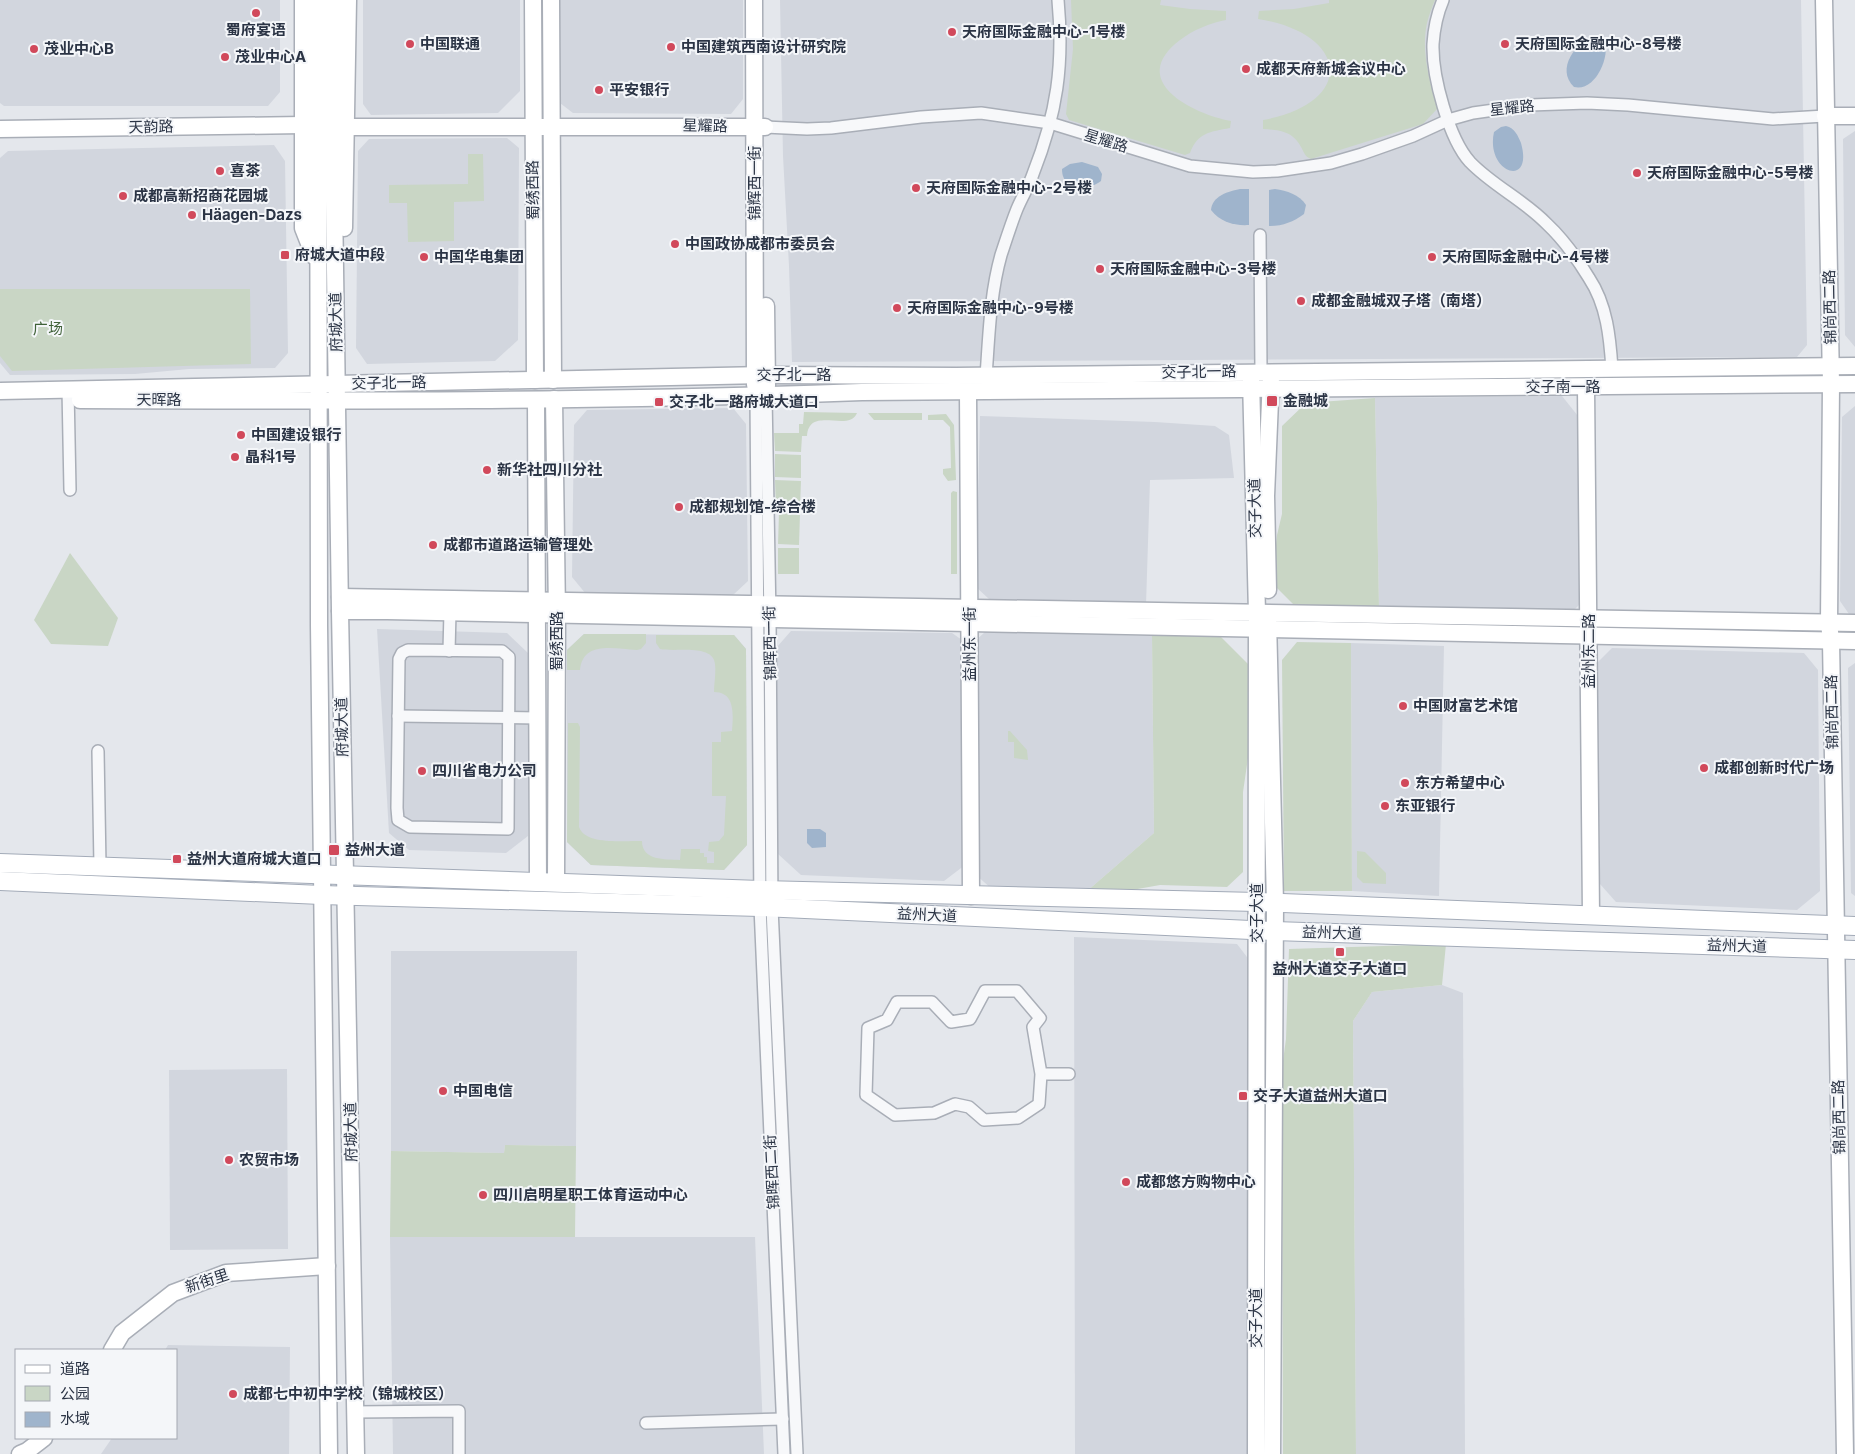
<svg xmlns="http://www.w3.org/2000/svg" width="1855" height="1454" font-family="Inter,'Noto Sans SC',sans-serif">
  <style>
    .built { fill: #d2d6de }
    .green { fill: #c9d6c5 }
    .water { fill: #9fb4cc }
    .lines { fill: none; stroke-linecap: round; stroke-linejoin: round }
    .street-casing { stroke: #a9aeb7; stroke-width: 14 }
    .secondary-casing { stroke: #a9aeb7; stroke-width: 19 }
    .primary-casing { stroke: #a3abb8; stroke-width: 20 }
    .street { stroke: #f7f8fa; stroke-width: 11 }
    .secondary { stroke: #fff; stroke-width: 16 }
    .primary { stroke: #fff; stroke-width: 18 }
    .poi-dot { fill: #d1495b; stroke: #f4f6f9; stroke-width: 2 }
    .labels { text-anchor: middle; stroke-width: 4; stroke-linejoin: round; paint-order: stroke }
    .poi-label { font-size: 15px; font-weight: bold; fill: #2b3445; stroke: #f4f6f9; text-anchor: start }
    .street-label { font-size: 15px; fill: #2b3445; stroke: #f4f6f9 }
    .park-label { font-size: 15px; fill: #3f6138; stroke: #f4f6f9 }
  </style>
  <rect width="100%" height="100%" fill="#e4e7ec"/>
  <g class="built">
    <polygon points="0,0 280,0 280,92 268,106 4,106 0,103"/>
    <polygon points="363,0 520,0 520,91 498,113 371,115 363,104"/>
    <polygon points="558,0 743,0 743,99 731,114 573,113 560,103"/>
    <polygon points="780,0 1801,0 1807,345 1797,357 792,362 789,266 783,156"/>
    <polygon points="1855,131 1855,347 1845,335 1843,139"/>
    <polygon points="507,138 519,148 518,340 495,361 367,364 356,348 358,151 369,139"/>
    <polygon points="274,145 285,161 288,353 275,368 189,369 135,374 10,375 0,363 0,158 8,151"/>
    <polygon points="1562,396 1578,416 1580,604 1571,613 1379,608 1375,398"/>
    <polygon points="1855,406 1855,614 1849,614 1840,601 1842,417"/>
    <polygon points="733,408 746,424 748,581 733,595 586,594 572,577 574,425 587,410"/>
    <polygon points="980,416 1155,422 1215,426 1229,435 1234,478 1150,480 1146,605 989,599 976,587"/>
    <polygon points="377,629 507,633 528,653 528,836 506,853 409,850 389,833"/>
    <polygon points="791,631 952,633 962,640 965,865 944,881 801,875 777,853 777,647"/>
    <polygon points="985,632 1152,636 1154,833 1086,892 993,890 975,874 974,642"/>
    <polygon points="584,634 734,635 746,649 747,845 724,870 591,865 567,842 567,650"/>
    <polygon points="1351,643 1444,646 1439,896 1352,891"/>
    <polygon points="1612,648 1804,653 1818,670 1820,891 1797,910 1616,902 1600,884 1597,663"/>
    <polygon points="1855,663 1855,896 1851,893 1848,668"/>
    <polygon points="1074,937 1237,944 1250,961 1253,1454 1075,1454"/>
    <polygon points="391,951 577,951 576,1146 505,1145 504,1153 391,1151"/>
    <polygon points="1442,985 1463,993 1465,1454 1356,1454 1353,1021 1372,992"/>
    <polygon points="287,1069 288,1249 170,1250 169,1070"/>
    <polygon points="390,1237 755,1237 764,1454 393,1454"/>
    <polygon points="168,1345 290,1347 289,1454 101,1454 112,1438 176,1438 176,1350 165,1350"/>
  </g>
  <g class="green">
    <path d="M1071 0H1161L1160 5 1190 9 1226 11V20C1210 23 1193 30 1180 40 1126 81 1193 114 1231 121L1230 128C1210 132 1198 132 1190 153L1185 155 1069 120 1066 114 1073 49Z"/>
    <path d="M1329 0H1435C1432 7 1429 15 1427 23 1421 50 1429 82 1438 108L1423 124 1311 159C1305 157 1304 152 1301 147 1293 131 1279 130 1263 129V120C1357 103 1349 33 1258 19L1259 11 1294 9 1329 3Z"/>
    <polygon points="468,154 483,154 484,201 454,202 454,241 408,242 407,203 389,203 389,185 468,184"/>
    <polygon points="0,289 250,289 251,364 12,371 0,356"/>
    <polygon points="1375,398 1379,608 1298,609 1272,583 1277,535 1282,514 1282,426 1306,403"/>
    <path d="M804 412 857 413C849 433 809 405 807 436H802L801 452 775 451 774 433H799V424H803Z"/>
    <polygon points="868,413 922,413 922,420 874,420"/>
    <polygon points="946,414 954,425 956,480 948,481 943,474 943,469 951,468 950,427 943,420 928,420 928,415"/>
    <polygon points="775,454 801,455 801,478 775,477"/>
    <polygon points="775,480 801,481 800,508 776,508"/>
    <polygon points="953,491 957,492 957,574 951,574 951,493"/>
    <polygon points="779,513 800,514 799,545 778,544"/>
    <rect x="778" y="548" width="21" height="26"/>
    <polygon points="70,553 118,618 108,646 51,644 34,620"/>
    <path d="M584 634H646V643L641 649 637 650C615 649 583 640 580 670H567V650Z"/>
    <path d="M656 635H734L746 649 747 845 724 870 591 865 567 842 568 723H578L580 727 579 827C586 846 625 840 642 841 642 861 665 859 680 860L681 849H700V853H704V857H707V863H714V852L708 851 709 842 719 841 724 835 726 796H712V742H721V732L732 731C733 716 736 692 714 692 714 683 717 668 714 660 708 645 674 652 660 649L656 643Z"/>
    <polygon points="1152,636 1220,636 1248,664 1250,744 1243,792 1243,872 1227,887 1160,885 1132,890 1086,892 1154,833"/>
    <polygon points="1297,642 1351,643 1352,891 1284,891 1282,660"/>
    <polygon points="1008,731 1010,731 1027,750 1028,760 1014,758 1014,742 1008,742"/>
    <polygon points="1357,851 1365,852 1386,873 1386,884 1363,883 1357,877"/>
    <polygon points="1446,944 1442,985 1372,992 1353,1021 1356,1454 1283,1454 1282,1068 1286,1039 1289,949"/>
    <polygon points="505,1145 576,1146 575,1237 390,1237 391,1151 504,1153"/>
  </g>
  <g class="water">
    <path d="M1596 36H1601L1605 40C1610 58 1595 92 1574 87 1555 69 1576 41 1596 36Z"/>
    <path d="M1506 126C1515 128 1518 136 1521 143 1534 189 1485 173 1494 132L1501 127Z"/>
    <path d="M1082 162 1098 167 1102 174 1101 181C1088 191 1062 192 1062 169L1070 164Z"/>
    <path d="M1240 189H1249V225C1235 226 1220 222 1211 210 1212 196 1229 191 1240 189Z"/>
    <path d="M1275 189C1287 191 1299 194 1306 205L1304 214C1293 222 1283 226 1269 226V190Z"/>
    <polygon points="807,829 820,829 826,833 826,847 812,848 807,843"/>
  </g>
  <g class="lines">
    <g class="street-casing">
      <g id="street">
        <path d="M1443 0C1437 14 1434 29 1433 44 1432 76 1449 139 1470 162 1493 186 1524 200 1547 224 1563 239 1578 260 1589 278 1607 305 1610 338 1612 369"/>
        <polyline points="765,127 807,129 831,128 921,117 981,113 1050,123 1190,166 1253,172 1277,171 1331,163 1362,154 1413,136 1448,120 1473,113 1530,105 1587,103 1628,105 1773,119 1825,116"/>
        <polyline points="1260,235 1261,372"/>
        <path d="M986 376C989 336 990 294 1001 255 1006 240 1011 224 1017 209 1022 197 1029 186 1033 174 1057 113 1064 65 1058 0"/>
        <polyline points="68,389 70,490"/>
        <polyline points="756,396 760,907 784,1454"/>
        <polyline points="766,396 770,618 772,908 797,1454"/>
        <polygon points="408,650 502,651 509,657 508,829 410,827 398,820 397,808 399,659 402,653"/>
        <polyline points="449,651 450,612"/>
        <polyline points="398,716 538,718"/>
        <polyline points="98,751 100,866"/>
        <polyline points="1041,1074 1039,1104 1018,1118 984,1120 969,1107 955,1104 934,1113 895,1115 866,1095 868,1028 887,1020 897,1002 932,1002 951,1022 970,1019 985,991 1017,991 1040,1018 1033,1027 1041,1074 1069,1074"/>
        <polyline points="355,1412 459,1411 459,1454"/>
        <polyline points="646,1423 783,1419"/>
      </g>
    </g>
    <g class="secondary-casing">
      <g id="secondary">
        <polyline points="303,0 303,228 314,256"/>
        <polyline points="318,0 319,625 329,1454"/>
        <polyline points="334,0 333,132 340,611 356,1454"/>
        <polyline points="533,0 535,380"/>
        <polyline points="551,0 553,380"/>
        <polyline points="754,0 755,385"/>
        <polyline points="1824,0 1831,384 1829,623 1831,641 1845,1454"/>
        <polyline points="1825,116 1855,116"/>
        <polyline points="347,127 765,127"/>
        <polyline points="0,129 303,125"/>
        <polyline points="344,228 348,0"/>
        <polyline points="766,306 767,386"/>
        <polyline points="1251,379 1257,613 1256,1454"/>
        <polyline points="1586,387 1591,915"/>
        <polyline points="0,391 767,375 956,376 1855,366"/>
        <polyline points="968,392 971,896"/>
        <polyline points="554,399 557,614 556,882"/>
        <path d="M80 400C340 401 601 402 862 392L1855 384"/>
        <polyline points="536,400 538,882"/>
        <polyline points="1268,590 1266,496 1271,377"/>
        <polyline points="340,597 1855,623"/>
        <polyline points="340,611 387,611 1855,641"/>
        <polyline points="1268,620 1275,903 1272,1454"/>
        <polyline points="112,1350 122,1333 173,1293 226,1273 327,1266"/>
        <polyline points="20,1454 27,1451 44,1438"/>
      </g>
    </g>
    <g class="primary-casing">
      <g id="primary">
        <polyline points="0,863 760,890 1257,902 1855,926"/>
        <polyline points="0,881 321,895 760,907 1274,931 1855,950"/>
      </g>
    </g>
    <use href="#street" class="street"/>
    <use href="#secondary" class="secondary"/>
    <use href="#primary" class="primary"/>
  </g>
  <g class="poi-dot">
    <circle cx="256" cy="13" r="5"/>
    <circle cx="952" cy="32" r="5"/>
    <circle cx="410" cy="44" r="5"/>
    <circle cx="1505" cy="44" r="5"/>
    <circle cx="671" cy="47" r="5"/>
    <circle cx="34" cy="49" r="5"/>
    <circle cx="225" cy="57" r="5"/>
    <circle cx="1246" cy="69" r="5"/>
    <circle cx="599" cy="90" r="5"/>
    <circle cx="220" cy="171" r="5"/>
    <circle cx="1637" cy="173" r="5"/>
    <circle cx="916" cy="188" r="5"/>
    <circle cx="123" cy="196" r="5"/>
    <circle cx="192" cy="215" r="5"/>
    <circle cx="675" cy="244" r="5"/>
    <rect x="280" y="250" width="10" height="10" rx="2.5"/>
    <circle cx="424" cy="257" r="5"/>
    <circle cx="1432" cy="257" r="5"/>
    <circle cx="1100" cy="269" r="5"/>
    <circle cx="1301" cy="301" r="5"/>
    <circle cx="897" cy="308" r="5"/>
    <rect x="1266" y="395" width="12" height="12" rx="2.5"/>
    <rect x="654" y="397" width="10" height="10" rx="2.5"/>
    <circle cx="241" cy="435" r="5"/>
    <circle cx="235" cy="457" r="5"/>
    <circle cx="487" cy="470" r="5"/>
    <circle cx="679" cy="507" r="5"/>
    <circle cx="433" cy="545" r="5"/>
    <circle cx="1403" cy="706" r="5"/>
    <circle cx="1704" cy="768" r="5"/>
    <circle cx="422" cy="771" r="5"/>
    <circle cx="1405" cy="783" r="5"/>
    <circle cx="1385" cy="806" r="5"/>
    <rect x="328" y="844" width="12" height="12" rx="2.5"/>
    <rect x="172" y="854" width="10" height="10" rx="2.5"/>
    <rect x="1335" y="947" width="10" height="10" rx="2.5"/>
    <circle cx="443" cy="1091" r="5"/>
    <rect x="1238" y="1091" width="10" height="10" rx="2.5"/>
    <circle cx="229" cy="1160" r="5"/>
    <circle cx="1126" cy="1182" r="5"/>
    <circle cx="483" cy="1195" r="5"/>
    <circle cx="233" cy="1394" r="5"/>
  </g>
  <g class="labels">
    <g class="poi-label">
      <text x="256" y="35" text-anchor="middle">蜀府宴语</text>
      <text x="962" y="37">天府国际金融中心-1号楼</text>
      <text x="420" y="49">中国联通</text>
      <text x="1515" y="49">天府国际金融中心-8号楼</text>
      <text x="681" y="52">中国建筑西南设计研究院</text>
      <text x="44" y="54">茂业中心B</text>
      <text x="235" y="62">茂业中心A</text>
      <text x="1256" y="74">成都天府新城会议中心</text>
      <text x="609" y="95">平安银行</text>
      <text x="230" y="176">喜茶</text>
      <text x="1647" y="178">天府国际金融中心-5号楼</text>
      <text x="926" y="193">天府国际金融中心-2号楼</text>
      <text x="133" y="201">成都高新招商花园城</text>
      <text x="202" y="220">Häagen-Dazs</text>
      <text x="685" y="249">中国政协成都市委员会</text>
      <text x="295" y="260">府城大道中段</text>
      <text x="434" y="262">中国华电集团</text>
      <text x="1442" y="262">天府国际金融中心-4号楼</text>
      <text x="1110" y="274">天府国际金融中心-3号楼</text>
      <text x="1311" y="306">成都金融城双子塔（南塔）</text>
      <text x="907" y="313">天府国际金融中心-9号楼</text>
      <text x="1283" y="406">金融城</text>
      <text x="669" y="407">交子北一路府城大道口</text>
      <text x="251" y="440">中国建设银行</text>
      <text x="245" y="462">晶科1号</text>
      <text x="497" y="475">新华社四川分社</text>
      <text x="689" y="512">成都规划馆-综合楼</text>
      <text x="443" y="550">成都市道路运输管理处</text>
      <text x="1413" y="711">中国财富艺术馆</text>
      <text x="1714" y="773">成都创新时代广场</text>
      <text x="432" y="776">四川省电力公司</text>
      <text x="1415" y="788">东方希望中心</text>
      <text x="1395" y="811">东亚银行</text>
      <text x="345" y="855">益州大道</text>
      <text x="187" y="864">益州大道府城大道口</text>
      <text x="1340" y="974" text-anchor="middle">益州大道交子大道口</text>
      <text x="453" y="1096">中国电信</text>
      <text x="1253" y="1101">交子大道益州大道口</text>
      <text x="239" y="1165">农贸市场</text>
      <text x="1136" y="1187">成都悠方购物中心</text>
      <text x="493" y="1200">四川启明星职工体育运动中心</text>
      <text x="243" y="1399">成都七中初中学校（锦城校区）</text>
    </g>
    <g class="street-label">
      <text transform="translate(1512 108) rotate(-6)" y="5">星耀路</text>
      <text transform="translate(705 126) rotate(1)" y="5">星耀路</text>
      <text transform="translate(151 127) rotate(-1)" y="5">天韵路</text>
      <text transform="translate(1106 141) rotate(17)" y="5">星耀路</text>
      <text transform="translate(755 183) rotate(-90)" y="5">锦辉西一街</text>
      <text transform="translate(533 190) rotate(-91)" y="5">蜀绣西路</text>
      <text transform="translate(1830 307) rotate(-91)" y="5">锦尚西二路</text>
      <text transform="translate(336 322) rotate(-91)" y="5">府城大道</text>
      <text transform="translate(1199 372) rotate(-1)" y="5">交子北一路</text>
      <text x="794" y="380">交子北一路</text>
      <text transform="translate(389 383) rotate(-1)" y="5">交子北一路</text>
      <text x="1563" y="392">交子南一路</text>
      <text x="159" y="405">天晖路</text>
      <text transform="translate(1255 508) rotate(-91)" y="5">交子大道</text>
      <text transform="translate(557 641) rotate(-90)" y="5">蜀绣西路</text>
      <text transform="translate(770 643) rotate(-91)" y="5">锦晖西一街</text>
      <text transform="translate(970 644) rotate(-90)" y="5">益州东一街</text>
      <text transform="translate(1589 651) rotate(-90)" y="5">益州东二路</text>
      <text transform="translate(1832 712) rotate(-91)" y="5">锦尚西二路</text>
      <text transform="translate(342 727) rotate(-91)" y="5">府城大道</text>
      <text transform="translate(1257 913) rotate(-90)" y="5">交子大道</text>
      <text transform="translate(927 915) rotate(3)" y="5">益州大道</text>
      <text transform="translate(1332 933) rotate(2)" y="5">益州大道</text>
      <text transform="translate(1737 946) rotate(2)" y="5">益州大道</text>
      <text transform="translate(1839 1117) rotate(-91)" y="5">锦尚西二路</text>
      <text transform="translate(351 1132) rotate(-91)" y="5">府城大道</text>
      <text transform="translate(772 1172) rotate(-93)" y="5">锦晖西二街</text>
      <text transform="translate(207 1281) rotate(-18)" y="5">新街里</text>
      <text transform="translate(1256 1318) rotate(-90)" y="5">交子大道</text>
    </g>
    <g class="park-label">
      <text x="48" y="334">广场</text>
    </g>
  </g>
  <rect x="15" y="1349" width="162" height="90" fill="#f4f6f9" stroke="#a4a8b1"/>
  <rect x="25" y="1365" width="25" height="8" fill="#ffffff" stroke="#a4a8b1"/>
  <text x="60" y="1374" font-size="15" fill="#2b3445">道路</text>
  <rect x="25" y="1386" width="25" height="15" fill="#c9d6c5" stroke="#a4a8b1"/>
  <text x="60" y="1399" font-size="15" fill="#2b3445">公园</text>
  <rect x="25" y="1412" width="25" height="15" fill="#9fb4cc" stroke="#a4a8b1"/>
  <text x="60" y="1424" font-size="15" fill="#2b3445">水域</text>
</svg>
